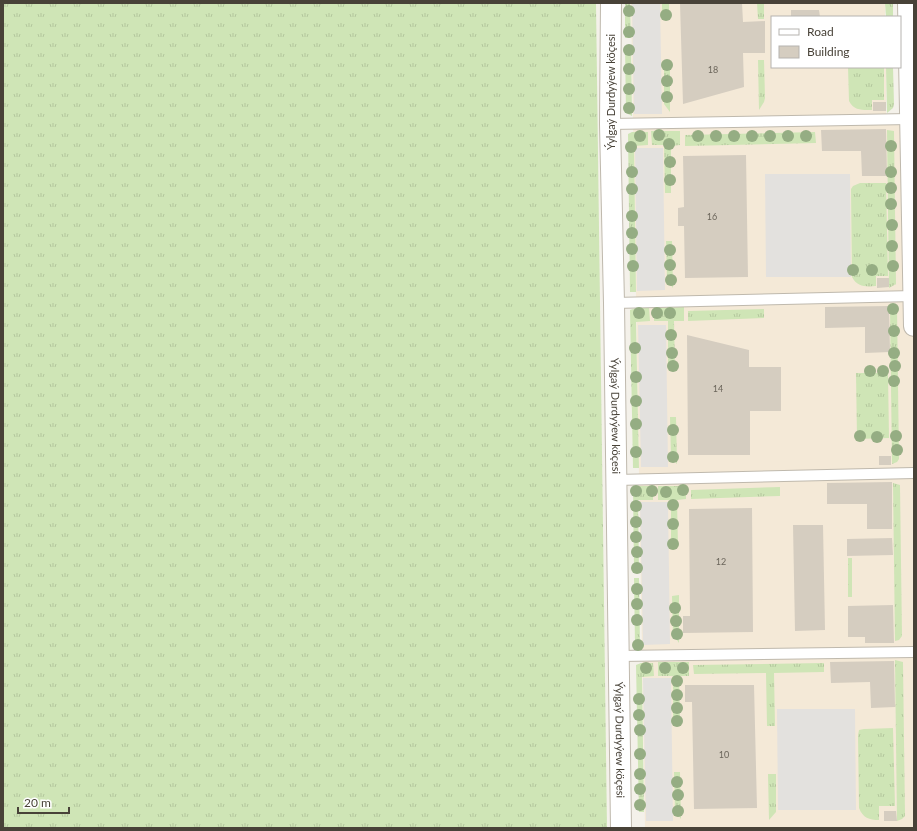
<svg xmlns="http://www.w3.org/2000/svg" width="917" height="831" font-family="Lato,sans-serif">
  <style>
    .commercial { fill: #f4e9d7 }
    .grass { fill: url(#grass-tufts) }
    .parking { fill: #e3e1de }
    .building { fill: #d5cdc0 }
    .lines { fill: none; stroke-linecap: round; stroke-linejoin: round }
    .service-casing { stroke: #bfb9ad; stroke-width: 12 }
    .minor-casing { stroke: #bfb9ad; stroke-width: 22 }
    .service { stroke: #fff; stroke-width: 10 }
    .minor { stroke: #fff; stroke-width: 20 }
    .tree { fill: #95ad83 }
    .labels { text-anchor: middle; stroke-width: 3; stroke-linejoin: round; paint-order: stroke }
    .number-label { font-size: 9px; fill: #6b655a }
    .street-label { font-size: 11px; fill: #484238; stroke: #fff }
  </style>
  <defs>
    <pattern id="grass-tufts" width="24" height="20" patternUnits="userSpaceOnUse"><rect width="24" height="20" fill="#cfe5b6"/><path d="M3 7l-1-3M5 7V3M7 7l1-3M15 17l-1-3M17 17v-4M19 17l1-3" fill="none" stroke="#b3c69d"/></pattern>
  </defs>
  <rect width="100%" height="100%" fill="#f4f1ea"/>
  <polygon class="commercial" points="631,3 885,3 885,17 772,17 772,67 886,67 886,114 914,120 914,828 645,828"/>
  <g class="grass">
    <polygon points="3,3 596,3 607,828 3,828"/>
    <polygon points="625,3 630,3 631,38 625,38"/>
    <rect x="662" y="3" width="7" height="13"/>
    <polygon points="757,3 764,3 764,19 758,19"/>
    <polygon points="885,3 893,3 893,17 886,17"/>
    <polygon points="625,46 631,46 632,116 626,113"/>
    <polygon points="758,60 764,60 765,98 764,102 759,110"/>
    <polygon points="670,64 670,112 664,104 664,65"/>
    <path d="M848 67H884V100H872V110C863 110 854 111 849 101Z"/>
    <polygon points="886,67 893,67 894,104 893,108 887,113"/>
    <polygon points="887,130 894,131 896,284 889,288"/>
    <polygon points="651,131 680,131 680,145 671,146 671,193 665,193 664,145 652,145"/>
    <polygon points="632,132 648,132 648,145 634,146 636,292 630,292 628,134"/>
    <polygon points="815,132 816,143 685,146 685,135"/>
    <path d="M860 183H886L888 276H876V286C866 287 857 287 852 277L851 189 853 186Z"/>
    <polygon points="666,241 672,241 673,288 667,280"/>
    <polygon points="890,306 897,308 899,459 897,462 892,464"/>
    <polygon points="649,307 650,321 636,322 639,468 633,468 630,310 636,308"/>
    <polygon points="684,307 684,321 674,321 675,369 668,369 668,321 654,321 654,308"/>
    <polygon points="764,309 764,318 688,321 688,311"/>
    <polygon points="856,373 888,373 889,438 857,439"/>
    <polygon points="670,417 676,417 677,464 671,456"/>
    <polygon points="893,483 900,485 902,636 899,640 895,641"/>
    <polygon points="639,486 653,486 653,500 638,500 639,570 634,570 633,488 634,487"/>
    <polygon points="658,486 686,486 686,499 677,500 678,547 671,547 671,500 658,500"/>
    <polygon points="780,487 780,496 691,499 691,490"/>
    <rect x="848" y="558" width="4" height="39"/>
    <polygon points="634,578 639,578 640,647 635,645"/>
    <polygon points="679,595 679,643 673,634 672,596"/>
    <polygon points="895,660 903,662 905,816 902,819 897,821"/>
    <polygon points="658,662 689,662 689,676 679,676 680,724 673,724 673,676 658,676"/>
    <polygon points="641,663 653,663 654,676 642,677 644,812 639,812 636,665"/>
    <polygon points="824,663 824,672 774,673 775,726 767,726 766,673 694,674 693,665"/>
    <path d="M893 728 895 806H879V820C869 820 863 818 859 808L858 735 859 730 864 729Z"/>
    <polygon points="674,772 680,772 681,819 675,811"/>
    <polygon points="768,774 776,774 776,812 769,820"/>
  </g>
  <g class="parking">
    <polygon points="632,3 660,3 662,114 634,114"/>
    <polygon points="663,148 665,290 637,291 635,148"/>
    <polygon points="765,174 850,174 851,277 766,277"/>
    <polygon points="638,325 666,325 668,467 641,467"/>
    <polygon points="640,502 668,502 670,644 643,645"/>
    <polygon points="671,678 673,821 646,821 643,678"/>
    <polygon points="777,709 855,709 856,810 778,810"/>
  </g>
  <g class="building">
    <polygon points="680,3 742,3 743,22 765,21 765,53 743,53 744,87 683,104"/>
    <polygon points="791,10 819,10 820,17 791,17"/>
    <rect x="873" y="102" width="13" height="9"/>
    <polygon points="886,129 887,176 862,176 861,151 822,151 821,130"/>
    <polygon points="746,155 748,277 685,278 684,226 678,226 678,208 684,207 683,156"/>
    <polygon points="877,278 889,278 889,287 877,288"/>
    <polygon points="889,306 890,352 865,353 865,327 825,328 825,307"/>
    <polygon points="687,335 749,350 749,367 781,367 781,411 750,411 750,455 688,455"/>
    <rect x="879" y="456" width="12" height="9"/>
    <polygon points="892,482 892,529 867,529 867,504 827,504 827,483"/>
    <polygon points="752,508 753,632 683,633 683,616 690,616 689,509"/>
    <polygon points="793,525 823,525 825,630 795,631"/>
    <polygon points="892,538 893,555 847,556 847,539"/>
    <polygon points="893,605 894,643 865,643 865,637 848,637 848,606"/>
    <polygon points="894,661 895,707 871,708 870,682 831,683 830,662"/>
    <polygon points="685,685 754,685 757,808 694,809 692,702 685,702"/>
    <polygon points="884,811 896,811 897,821 884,821"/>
  </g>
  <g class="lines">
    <g class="service-casing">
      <g id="service">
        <polyline points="610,124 910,119"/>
        <polyline points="614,303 914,296"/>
        <polyline points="616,480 914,473"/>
        <polyline points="619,656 914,652"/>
      </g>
    </g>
    <g class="minor-casing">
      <g id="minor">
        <path id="s1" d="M611 3 610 124 614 303 621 828"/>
        <polyline points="908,3 914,326"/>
      </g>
    </g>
    <use href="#service" class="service"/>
    <use href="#minor" class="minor"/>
  </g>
  <g class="tree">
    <circle cx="629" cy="11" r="6"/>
    <circle cx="666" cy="15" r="6"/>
    <circle cx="629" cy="32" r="6"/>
    <circle cx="629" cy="50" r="6"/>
    <circle cx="667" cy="65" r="6"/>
    <circle cx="629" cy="69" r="6"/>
    <circle cx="667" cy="81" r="6"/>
    <circle cx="629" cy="89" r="6"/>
    <circle cx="667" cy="97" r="6"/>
    <circle cx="629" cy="108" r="6"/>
    <circle cx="659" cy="135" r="6"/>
    <circle cx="640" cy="136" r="6"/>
    <circle cx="698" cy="136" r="6"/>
    <circle cx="716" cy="136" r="6"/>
    <circle cx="734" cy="136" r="6"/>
    <circle cx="752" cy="136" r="6"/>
    <circle cx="770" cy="136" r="6"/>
    <circle cx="788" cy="136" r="6"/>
    <circle cx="806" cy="136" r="6"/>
    <circle cx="669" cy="144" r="6"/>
    <circle cx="891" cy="146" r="6"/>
    <circle cx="631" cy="147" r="6"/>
    <circle cx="670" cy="162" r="6"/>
    <circle cx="632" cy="172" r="6"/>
    <circle cx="891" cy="172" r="6"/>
    <circle cx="670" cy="180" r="6"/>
    <circle cx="891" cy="188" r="6"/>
    <circle cx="632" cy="189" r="6"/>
    <circle cx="891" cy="204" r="6"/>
    <circle cx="632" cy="216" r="6"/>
    <circle cx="892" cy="225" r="6"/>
    <circle cx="632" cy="233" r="6"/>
    <circle cx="892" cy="246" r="6"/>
    <circle cx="632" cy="249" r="6"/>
    <circle cx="670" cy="250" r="6"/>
    <circle cx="670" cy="265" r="6"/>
    <circle cx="633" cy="266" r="6"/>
    <circle cx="893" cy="266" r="6"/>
    <circle cx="853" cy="270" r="6"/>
    <circle cx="872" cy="270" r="6"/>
    <circle cx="671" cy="280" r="6"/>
    <circle cx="893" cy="309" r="6"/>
    <circle cx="639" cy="313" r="6"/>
    <circle cx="657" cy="313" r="6"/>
    <circle cx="670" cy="313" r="6"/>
    <circle cx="894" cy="331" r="6"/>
    <circle cx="671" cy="335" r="6"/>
    <circle cx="635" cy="348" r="6"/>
    <circle cx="672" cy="353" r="6"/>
    <circle cx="894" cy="353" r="6"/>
    <circle cx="673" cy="366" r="6"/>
    <circle cx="895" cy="366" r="6"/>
    <circle cx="870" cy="371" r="6"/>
    <circle cx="883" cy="371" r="6"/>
    <circle cx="636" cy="377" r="6"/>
    <circle cx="894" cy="381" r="6"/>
    <circle cx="636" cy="401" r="6"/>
    <circle cx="636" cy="424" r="6"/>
    <circle cx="673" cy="430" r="6"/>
    <circle cx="860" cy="436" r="6"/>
    <circle cx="896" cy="436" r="6"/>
    <circle cx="877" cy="437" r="6"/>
    <circle cx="897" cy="450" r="6"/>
    <circle cx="636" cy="452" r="6"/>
    <circle cx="673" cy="457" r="6"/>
    <circle cx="683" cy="490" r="6"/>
    <circle cx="636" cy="491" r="6"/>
    <circle cx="652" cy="491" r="6"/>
    <circle cx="666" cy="492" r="6"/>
    <circle cx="673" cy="505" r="6"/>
    <circle cx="636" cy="506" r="6"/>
    <circle cx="636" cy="522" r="6"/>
    <circle cx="673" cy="524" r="6"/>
    <circle cx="636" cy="537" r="6"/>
    <circle cx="673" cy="544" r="6"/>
    <circle cx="637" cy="552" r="6"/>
    <circle cx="637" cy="568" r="6"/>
    <circle cx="637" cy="589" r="6"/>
    <circle cx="637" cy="604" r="6"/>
    <circle cx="675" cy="608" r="6"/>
    <circle cx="637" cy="620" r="6"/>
    <circle cx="676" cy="621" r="6"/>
    <circle cx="677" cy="634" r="6"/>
    <circle cx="638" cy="645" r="6"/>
    <circle cx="646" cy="668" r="6"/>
    <circle cx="665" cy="668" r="6"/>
    <circle cx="683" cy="668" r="6"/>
    <circle cx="677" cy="681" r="6"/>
    <circle cx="677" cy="695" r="6"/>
    <circle cx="639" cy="699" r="6"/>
    <circle cx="677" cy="708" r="6"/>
    <circle cx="639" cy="715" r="6"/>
    <circle cx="677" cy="721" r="6"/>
    <circle cx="640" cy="730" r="6"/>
    <circle cx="640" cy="754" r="6"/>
    <circle cx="640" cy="774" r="6"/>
    <circle cx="677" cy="782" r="6"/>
    <circle cx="640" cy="789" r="6"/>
    <circle cx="678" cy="795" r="6"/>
    <circle cx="640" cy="805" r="6"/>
    <circle cx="678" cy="811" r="6"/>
  </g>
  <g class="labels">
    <g class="number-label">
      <text x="713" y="73">18</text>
      <text x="712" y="220">16</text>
      <text x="718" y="392">14</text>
      <text x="721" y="565">12</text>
      <text x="724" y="758">10</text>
    </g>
    <g class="street-label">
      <text transform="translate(611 92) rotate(-90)" y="4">Ýylgaý Durdyýew köçesi</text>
      <text dy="4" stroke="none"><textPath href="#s1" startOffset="413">Ýylgaý Durdyýew köçesi</textPath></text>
      <text dy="4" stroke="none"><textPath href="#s1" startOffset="737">Ýylgaý Durdyýew köçesi</textPath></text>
    </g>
  </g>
  <rect width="917" height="831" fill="none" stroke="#484238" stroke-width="8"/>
  <rect x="771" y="16" width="130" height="52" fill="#ffffff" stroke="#b6b3af"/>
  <rect x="779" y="29" width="20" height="6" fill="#ffffff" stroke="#b6b3af"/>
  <text x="807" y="36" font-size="12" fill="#484238">Road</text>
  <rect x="779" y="46" width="20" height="12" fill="#d5cdc0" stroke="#b6b3af"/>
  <text x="807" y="56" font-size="12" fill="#484238">Building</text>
  <path d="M18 807v6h51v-6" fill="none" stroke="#484238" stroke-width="2"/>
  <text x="24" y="807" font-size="12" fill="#484238" stroke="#ffffff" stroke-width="3" paint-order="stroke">20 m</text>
</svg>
